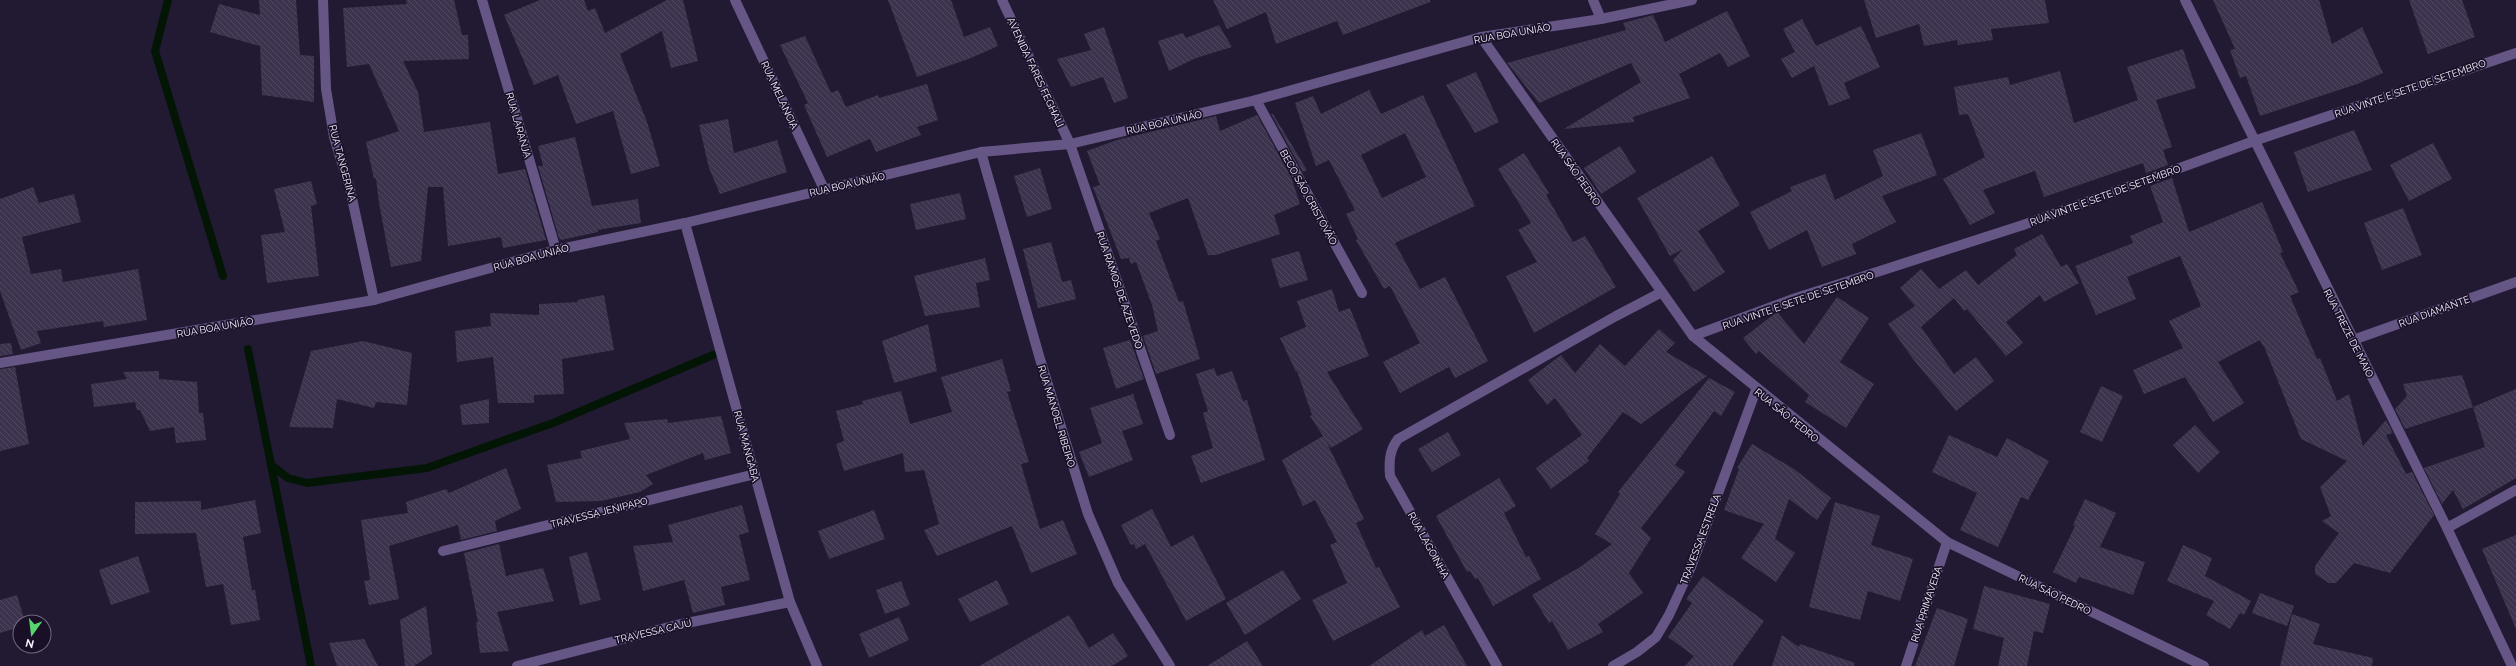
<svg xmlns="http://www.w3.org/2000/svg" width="2516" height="666" font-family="Raleway,sans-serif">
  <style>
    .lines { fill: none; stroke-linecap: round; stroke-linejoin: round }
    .stream { stroke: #031605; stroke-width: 8 }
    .building { fill: url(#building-back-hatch); fill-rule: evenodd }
    .minor { stroke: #655685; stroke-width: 10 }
    .labels { text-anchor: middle; stroke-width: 3.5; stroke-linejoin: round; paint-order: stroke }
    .street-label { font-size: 10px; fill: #f5f1ff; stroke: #191028 }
  </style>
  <defs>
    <pattern id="building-back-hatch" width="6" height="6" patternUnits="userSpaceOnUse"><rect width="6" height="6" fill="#3c334e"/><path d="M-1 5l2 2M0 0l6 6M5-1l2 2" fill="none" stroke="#4f4760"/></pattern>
  </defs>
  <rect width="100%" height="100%" fill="#221a33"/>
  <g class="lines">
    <g class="stream">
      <polyline points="168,0 155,51 223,276"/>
      <polyline points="248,349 311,666"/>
      <polyline points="271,465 288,478 307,483 427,468 553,423 713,355"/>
    </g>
  </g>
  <g class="building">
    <polygon points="259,0 296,0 300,55 314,56 314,102 262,95 260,46 210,32 219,4 260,15"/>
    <polygon points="406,0 454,0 462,35 468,35 469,59 403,61 418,92 424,132 490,122 498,174 525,169 546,240 503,248 501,237 448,246 443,187 428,187 421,261 391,267 379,203 376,178 374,179 366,142 399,131 369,64 347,67 343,8 407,4"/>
    <polygon points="540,0 584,0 588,11 595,8 605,33 667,0 683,0 698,61 671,68 662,31 620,54 647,122 660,166 631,174 613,111 576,124 558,75 534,85 504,15"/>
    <polygon points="888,0 951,0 964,37 990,27 998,46 971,58 917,77"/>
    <polygon points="1213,0 1430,0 1430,2 1343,35 1337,21 1276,44 1266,12 1227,29"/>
    <polygon points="1864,0 2045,0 2049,23 1991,29 1993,40 1958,45 1957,40 1924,46 1919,24 1876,38"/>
    <polygon points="2213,0 2319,0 2332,44 2362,27 2383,73 2357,84 2260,116 2246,76 2240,78 2230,50 2235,49"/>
    <polygon points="2409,0 2462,0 2475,37 2428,54"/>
    <polygon points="1727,11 1750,56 1728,67 1720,53 1679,74 1690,98 1633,117 1634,122 1564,129 1641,82 1631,63 1539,103 1507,63 1626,30 1623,23 1653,15 1665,42"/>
    <polygon points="1802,19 1816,46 1861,26 1880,67 1844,83 1850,98 1829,106 1814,66 1792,78 1781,59 1795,52 1783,29"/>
    <polygon points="1219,25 1232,47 1196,58 1169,71 1158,41 1183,33 1186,38"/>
    <polygon points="1104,27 1128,98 1114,103 1103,77 1071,87 1057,59 1091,50 1084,34"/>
    <polygon points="805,36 831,93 838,90 846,107 878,95 879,98 927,84 938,120 917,127 921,135 876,152 870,139 827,157 804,105 808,103 780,45"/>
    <polygon points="2183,49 2196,88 2156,100 2172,147 2163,150 2168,165 2146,173 2143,163 2044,197 2035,171 1983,190 1995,213 1970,225 1943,179 1985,157 1968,114 1959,115 1954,87 2008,77 2010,85 2060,71 2074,123 2138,100 2127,67"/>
    <polygon points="1476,72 1499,122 1475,133 1446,85"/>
    <path d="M1369 90 1381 114 1423 95 1475 206 1395 243 1420 289 1445 277 1488 361 1455 378 1449 367 1400 393 1383 362 1420 343 1390 286 1384 289 1356 240 1358 239 1346 214 1355 210 1329 160 1316 166 1295 103 1313 96 1321 114ZM1405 133 1426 177 1382 198 1361 155Z"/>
    <polygon points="1271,114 1273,114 1307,170 1303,172"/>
    <polygon points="1257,115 1291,177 1300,204 1274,215 1280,234 1216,255 1208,255 1188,198 1149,213 1160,239 1156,241 1179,302 1183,301 1200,359 1156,374 1143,336 1158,331 1152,305 1136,262 1131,264 1129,258 1121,259 1093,187 1100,185 1087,151 1117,140 1216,116 1220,131"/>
    <polygon points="728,119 734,153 777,140 787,172 720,194 709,168 699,125"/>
    <polygon points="2354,130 2372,170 2308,192 2294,152"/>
    <polygon points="1921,133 1937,175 1882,196 1896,222 1852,244 1856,254 1822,267 1807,230 1769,250 1750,212 1792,191 1790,187 1825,174 1835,200 1883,176 1873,150"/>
    <polygon points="575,137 592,206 638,199 641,223 597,230 598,232 561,240 559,238 538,166 543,166 538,146"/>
    <polygon points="2433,143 2452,179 2409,201 2390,165"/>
    <polygon points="1620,146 1636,172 1601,194 1584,168"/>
    <polygon points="1524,153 1549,193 1546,195 1573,242 1585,236 1616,287 1534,333 1506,276 1537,262 1518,230 1531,223 1498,169"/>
    <polygon points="1712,156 1740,205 1698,231 1725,272 1694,292 1673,260 1683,249 1670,256 1637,198"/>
    <polygon points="1040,168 1052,209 1027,217 1014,176"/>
    <polygon points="2172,178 2189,232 2262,202 2283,252 2280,253 2299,292 2290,296 2317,359 2320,358 2337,401 2349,394 2363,446 2386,420 2393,433 2386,435 2406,474 2412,472 2434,515 2390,573 2354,563 2336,583 2329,583 2315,574 2315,566 2339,533 2322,521 2331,516 2320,487 2347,461 2301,439 2264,346 2263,346 2260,340 2218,362 2244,403 2213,422 2185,377 2144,394 2133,370 2183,348 2169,321 2201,306 2180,256 2127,277 2136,299 2096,315 2075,266 2133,243 2130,236 2163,222 2150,186"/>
    <polygon points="311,181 317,204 311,206 319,276 267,283 261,235 285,232 274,189"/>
    <polygon points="33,187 39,203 74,194 81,222 22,237 31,274 61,269 63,282 138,269 147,320 104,327 103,321 37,331 41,343 21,350 0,291 0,199"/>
    <polygon points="960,193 966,219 916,230 910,204"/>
    <polygon points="2403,208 2422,255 2382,270 2364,223"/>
    <polygon points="2042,234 2061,267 2067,264 2079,283 2044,302 2040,295 2006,322 2023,343 2006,356 1967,309 1964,311 1954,298 1921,327 1954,374 1976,357 1994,381 1956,411 1913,359 1888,324 1915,306 1900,288 1921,269 1939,289 1966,270 1978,285 2017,255 2014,249"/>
    <polygon points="1051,242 1062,282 1071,280 1076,299 1038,308 1023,249"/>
    <polygon points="1299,251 1308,280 1280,288 1271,259"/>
    <polygon points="985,258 990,280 976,283 980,307 925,316 914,276"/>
    <polygon points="1332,289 1339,312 1350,308 1369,356 1327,372 1363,429 1331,448 1327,443 1364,519 1356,523 1376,568 1379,567 1400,607 1333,641 1312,600 1347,583 1330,545 1337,542 1315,500 1303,506 1282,460 1323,436 1310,416 1312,415 1297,371 1296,372 1280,338 1306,327 1297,301"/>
    <polygon points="604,295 614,350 562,359 564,394 534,395 534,403 498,403 493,357 457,362 455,331 491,326 490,313 539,315 539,304 578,302 577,300"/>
    <polygon points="1837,297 1869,318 1840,362 1874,384 1846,428 1805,402 1809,395 1759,351 1756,354 1743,338 1777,312 1804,344"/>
    <polygon points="928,324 937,371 894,383 882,341"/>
    <polygon points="1659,329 1675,343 1666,352 1707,376 1641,424 1623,412 1587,458 1589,461 1551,489 1536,468 1582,435 1555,398 1547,405 1528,380 1561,355 1575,373 1600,344 1625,366"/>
    <polygon points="1130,340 1144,379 1116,389 1103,348"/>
    <polygon points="363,341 412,353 407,405 376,402 374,408 337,399 333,428 289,427 311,351"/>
    <polygon points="11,343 13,354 0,356 0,344"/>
    <polygon points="1002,359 1011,391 1007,392 1029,462 1021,464 1040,529 1063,520 1077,554 1031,573 1012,526 937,556 924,530 939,524 924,470 905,472 903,453 844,471 836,444 844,441 836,411 863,404 862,401 901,391 910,424 952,412 941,377"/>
    <polygon points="15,367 29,444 0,451 0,369"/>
    <polygon points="1214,368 1217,376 1232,371 1243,401 1247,400 1265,460 1201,483 1191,456 1213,448 1203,413 1208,411 1196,374"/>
    <polygon points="159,371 159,379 197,382 199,413 203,413 206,440 176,443 174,427 150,431 140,410 137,410 135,402 94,407 91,384 127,379 123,372"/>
    <polygon points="2462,375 2473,407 2405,429 2395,409 2407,396 2403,384"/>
    <polygon points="1709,378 1735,392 1721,416 1714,411 1675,465 1685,472 1641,528 1651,538 1629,573 1643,593 1598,624 1603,632 1568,650 1552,621 1549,623 1532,595 1580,567 1612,544 1595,534 1620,494 1618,492"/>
    <polygon points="2101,386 2123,396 2102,442 2080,432"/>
    <polygon points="2516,389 2516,478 2463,509 2453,490 2442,504 2424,468 2485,447 2473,407"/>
    <polygon points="1133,394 1143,424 1122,431 1133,460 1089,477 1079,452 1102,443 1090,408"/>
    <polygon points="489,399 489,423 462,425 460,405"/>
    <polygon points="721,416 731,453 705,460 703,453 646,475 653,484 640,492 601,501 556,502 547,465 582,458 580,451 630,439 624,423 667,419 668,423"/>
    <polygon points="2195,425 2220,452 2198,473 2173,445"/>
    <polygon points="1448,432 1461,455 1432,472 1418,449"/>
    <polygon points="1949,435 1997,457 2007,438 2049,461 2028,500 2021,497 1998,547 1960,530 1977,493 1932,472"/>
    <polygon points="1752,444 1794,469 1831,498 1817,520 1789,499 1775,539 1795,553 1776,582 1741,558 1764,524 1724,510 1739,469 1737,468"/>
    <polygon points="506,468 521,509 495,521 497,531 461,540 458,525 389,546 399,599 369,605 364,581 370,580 361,520 408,513 406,502 446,489 449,493"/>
    <polygon points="1499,478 1516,506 1504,513 1526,557 1529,556 1541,579 1493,606 1478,578 1475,579 1470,571 1467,572 1436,516"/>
    <polygon points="2085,499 2116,513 2100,547 2145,562 2133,595 2079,577 2076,583 2053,572 2075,526 2073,525"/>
    <polygon points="255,500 261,533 243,537 252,590 255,590 260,620 231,625 223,584 206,587 196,533 135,534 135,502 201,501 201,510"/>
    <polygon points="1835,502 1880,516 1871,545 1913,559 1900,601 1868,591 1860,620 1809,607"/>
    <polygon points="742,505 749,532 739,535 750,580 721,587 725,605 693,613 684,580 643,591 633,546 673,542 668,525"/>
    <polygon points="1152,509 1171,547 1193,535 1226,599 1186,621 1145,544 1136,549 1134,544 1131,545 1121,525"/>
    <polygon points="874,510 885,539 829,559 818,531"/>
    <polygon points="2516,535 2516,629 2482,549"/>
    <polygon points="499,544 506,576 543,568 554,601 497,612 509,651 480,653 476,622 478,622 464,553"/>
    <polygon points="2183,545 2212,558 2205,576 2251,601 2244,615 2240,613 2230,629 2206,615 2214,601 2167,581"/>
    <polygon points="587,552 601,600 580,605 569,557"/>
    <polygon points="138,556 150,592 111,605 99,570"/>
    <polygon points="1283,570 1301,599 1245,635 1226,603"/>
    <polygon points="1703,576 1764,621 1732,666 1685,666 1694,656 1668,637 1692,603 1686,599"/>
    <polygon points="997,580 1009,604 970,622 958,599"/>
    <polygon points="901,581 910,605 885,614 876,590"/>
    <polygon points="1984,586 2050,604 2043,633 2034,631 2027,666 1998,666 2004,638 1973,629"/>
    <polygon points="2260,593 2294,606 2287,626 2252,613"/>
    <polygon points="17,595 25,622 20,622 20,627 0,633 0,600"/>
    <polygon points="426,606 432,654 414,666 405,666 400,620"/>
    <polygon points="1937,608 1968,619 1954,666 1915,666"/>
    <polygon points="2292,614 2320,624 2313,644 2373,658 2372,666 2280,666"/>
    <polygon points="1069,615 1089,648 1113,633 1128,656 1112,666 979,666"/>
    <polygon points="899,617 909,640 869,658 859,634"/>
    <polygon points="1444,625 1467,666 1369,666 1422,630 1425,636"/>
    <polygon points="1782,635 1799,647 1800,644 1855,663 1854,666 1772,666"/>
    <polygon points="364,639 378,666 337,666 329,643"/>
    <polygon points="1247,641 1263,666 1207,666"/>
  </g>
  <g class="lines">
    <g class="minor">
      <polyline points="323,0 326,89 334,137 350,189 374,300"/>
      <polyline points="482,0 556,250"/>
      <polyline points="735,0 824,189"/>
      <polyline points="1002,0 1070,144 1170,435"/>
      <polyline points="1593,0 1601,19"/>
      <polyline points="2185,0 2447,528 2512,666"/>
      <polyline points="1481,37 1693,336 1947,542 2204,666"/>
      <polyline points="1256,100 1362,293"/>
      <polyline points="981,152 1040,359 1088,514 1118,583 1170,666"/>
      <polyline points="685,223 790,602 817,666"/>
      <polyline points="1693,336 1793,299 2023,225 2254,141 2516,53"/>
      <polyline points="2353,340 2516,282"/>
      <polyline points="0,363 374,300 556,250 685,223 981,152 1070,144 1256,100 1481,37 1601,19 1692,0"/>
      <polyline points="2447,528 2516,490"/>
      <polyline points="443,551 755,474"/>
      <polyline points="517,666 677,625 790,602"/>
      <path d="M1497 666 1390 476C1389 462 1389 451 1398 439L1616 316 1660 293"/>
      <polyline points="1613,666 1637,652 1656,637 1669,615 1691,567 1756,390"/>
      <polyline points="1906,666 1947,542"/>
    </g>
  </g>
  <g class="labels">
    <g class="street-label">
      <text transform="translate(1512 33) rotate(-10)" y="4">RUA BOA UNIÃO</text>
      <text transform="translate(1036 72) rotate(65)" y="4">AVENIDA FARES FEGHALI</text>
      <text transform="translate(2410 88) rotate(-19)" y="4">RUA VINTE E SETE DE SETEMBRO</text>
      <text transform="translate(780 95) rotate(65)" y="4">RUA MELANCIA</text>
      <text transform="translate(1164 122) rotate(-13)" y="4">RUA BOA UNIÃO</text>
      <text transform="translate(519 125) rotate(74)" y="4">RUA LARANJA</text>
      <text transform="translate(343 163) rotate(75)" y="4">RUA TANGERINA</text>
      <text transform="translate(1576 172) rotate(55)" y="4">RUA SÃO PEDRO</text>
      <text transform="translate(847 184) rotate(-13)" y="4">RUA BOA UNIÃO</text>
      <text transform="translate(2105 195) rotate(-20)" y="4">RUA VINTE E SETE DE SETEMBRO</text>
      <text transform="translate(1309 197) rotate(61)" y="4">BECO SÃO CRISTÓVÃO</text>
      <text transform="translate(531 257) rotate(-15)" y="4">RUA BOA UNIÃO</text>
      <text transform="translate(1120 290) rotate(71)" y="4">RUA RAMOS DE AZEVEDO</text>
      <text transform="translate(1798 300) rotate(-19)" y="4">RUA VINTE E SETE DE SETEMBRO</text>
      <text transform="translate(2434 311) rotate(-20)" y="4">RUA DIAMANTE</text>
      <text transform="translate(215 327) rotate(-10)" y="4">RUA BOA UNIÃO</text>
      <text transform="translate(2349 333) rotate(63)" y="4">RUA TREZE DE MAIO</text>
      <text transform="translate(1787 415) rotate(39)" y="4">RUA SÃO PEDRO</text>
      <text transform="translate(1057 416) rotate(73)" y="4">RUA MANOEL RIBEIRO</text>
      <text transform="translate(747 446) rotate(75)" y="4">RUA MANGABA</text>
      <text transform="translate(599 512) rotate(-14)" y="4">TRAVESSA JENIPAPO</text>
      <text transform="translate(1700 539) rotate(-69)" y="4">TRAVESSA ESTRELA</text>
      <text transform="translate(1429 545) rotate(61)" y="4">RUA LAGOINHA</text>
      <text transform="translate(2055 594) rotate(26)" y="4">RUA SÃO PEDRO</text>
      <text transform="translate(1926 604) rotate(-72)" y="4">RUA PRIMAVERA</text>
      <text transform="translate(653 631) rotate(-13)" y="4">TRAVESSA CAJÚ</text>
    </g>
  </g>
  <g transform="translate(32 634) rotate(194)"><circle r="19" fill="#191028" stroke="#716a7e"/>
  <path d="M0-3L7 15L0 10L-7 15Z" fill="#59d56f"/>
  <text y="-6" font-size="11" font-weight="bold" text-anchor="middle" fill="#f5f1ff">N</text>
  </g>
</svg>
